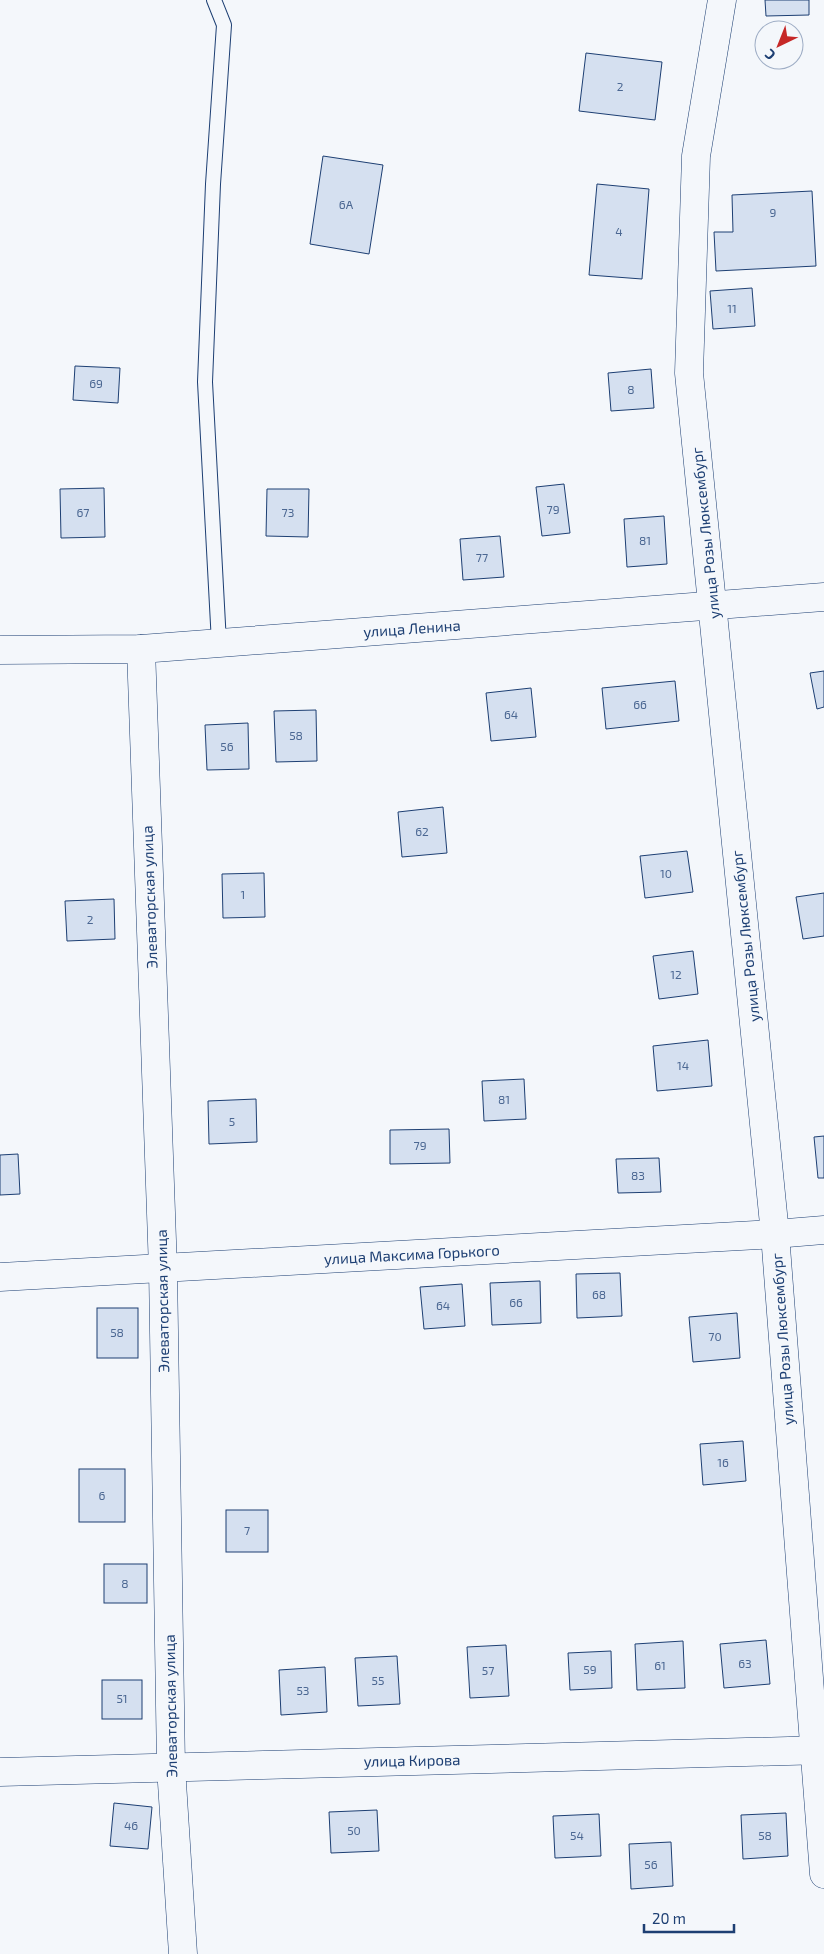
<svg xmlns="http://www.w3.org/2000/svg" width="824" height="1954" font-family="'Exo 2',sans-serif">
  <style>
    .building { fill: #d5e0f0; stroke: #1d3f73 }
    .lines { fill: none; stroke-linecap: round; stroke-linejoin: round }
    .service-casing { stroke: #1d3f73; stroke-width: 16 }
    .minor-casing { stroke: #1d3f73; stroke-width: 29 }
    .tertiary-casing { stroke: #1d3f73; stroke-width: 29 }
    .service { stroke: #f4f7fb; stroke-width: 14 }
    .minor { stroke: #f4f7fb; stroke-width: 28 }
    .tertiary { stroke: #f4f7fb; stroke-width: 28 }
    .labels { text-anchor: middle; stroke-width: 4; stroke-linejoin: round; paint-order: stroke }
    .number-label { font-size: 12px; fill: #4b6792 }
    .street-label { font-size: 15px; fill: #1d3f73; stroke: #f4f7fb }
  </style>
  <rect width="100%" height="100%" fill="#f4f7fb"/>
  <g class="building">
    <polygon points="765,0 809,0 809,15 766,16"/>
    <polygon points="586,53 662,62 655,120 579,111"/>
    <polygon points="323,156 383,165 369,254 310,244"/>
    <polygon points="597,184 649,189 642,279 589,275"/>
    <polygon points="812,191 816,266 716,271 714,232 733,232 732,195"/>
    <polygon points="752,288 755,326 713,329 710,291"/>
    <polygon points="75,366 120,368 118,403 73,400"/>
    <polygon points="651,369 654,408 611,411 608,373"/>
    <polygon points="564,484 570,533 542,536 536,487"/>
    <polygon points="104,488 105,537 61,538 60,489"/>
    <polygon points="267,489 309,489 308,537 266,536"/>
    <polygon points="664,516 667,564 627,567 624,519"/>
    <polygon points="500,536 504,577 463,580 460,539"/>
    <polygon points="824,671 824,707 817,709 810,673"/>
    <polygon points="675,681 679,721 606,729 602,688"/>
    <polygon points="531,688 536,737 491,741 486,693"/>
    <polygon points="316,710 317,761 276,762 274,711"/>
    <polygon points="248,723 249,769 207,770 205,725"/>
    <polygon points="443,807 447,853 402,857 398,812"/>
    <polygon points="687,851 693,892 645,898 640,856"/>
    <polygon points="264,873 265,917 223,918 222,874"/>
    <polygon points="824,893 824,936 803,939 796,897"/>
    <polygon points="114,899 115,939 67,941 65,901"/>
    <polygon points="693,951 698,994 659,999 653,956"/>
    <polygon points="708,1040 712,1086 657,1091 653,1046"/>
    <polygon points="524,1079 526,1119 484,1121 482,1081"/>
    <polygon points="256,1099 257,1142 209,1144 208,1101"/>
    <polygon points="449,1129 450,1163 390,1164 390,1130"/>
    <polygon points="824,1136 824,1178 818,1178 814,1137"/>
    <polygon points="18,1154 20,1194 0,1195 0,1155"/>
    <polygon points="659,1158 661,1192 618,1193 616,1159"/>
    <polygon points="620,1273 622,1316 577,1318 576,1274"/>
    <polygon points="540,1281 541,1323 492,1325 490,1283"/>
    <polygon points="462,1284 465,1326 424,1329 420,1287"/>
    <rect x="97" y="1308" width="41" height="50"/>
    <polygon points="737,1313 740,1358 693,1362 689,1317"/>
    <polygon points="743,1441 746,1481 703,1485 700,1444"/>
    <rect x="79" y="1469" width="46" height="53"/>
    <rect x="226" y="1510" width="42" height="42"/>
    <rect x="104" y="1564" width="43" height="39"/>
    <polygon points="766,1640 770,1684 724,1688 720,1644"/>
    <polygon points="683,1641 685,1688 637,1690 635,1644"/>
    <polygon points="506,1645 509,1696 470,1698 467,1647"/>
    <polygon points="611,1651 612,1688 570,1690 568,1653"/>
    <polygon points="397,1656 400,1704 358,1706 355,1658"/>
    <polygon points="325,1667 327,1712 281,1715 279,1670"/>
    <rect x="102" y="1680" width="40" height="39"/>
    <polygon points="114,1803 152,1807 148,1849 110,1846"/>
    <polygon points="377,1810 379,1851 331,1853 329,1812"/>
    <polygon points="786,1813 788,1856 743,1859 741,1815"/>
    <polygon points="599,1814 601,1856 555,1858 553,1816"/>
    <polygon points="671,1842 673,1886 631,1889 629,1844"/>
  </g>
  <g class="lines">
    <g class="service-casing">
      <polyline id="service" points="214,0 224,25 213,184 205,382 219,643"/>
    </g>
    <g class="minor-casing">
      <g id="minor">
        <polyline points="722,0 696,156 689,373 775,1234 824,1874"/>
        <polyline points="141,649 163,1269 171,1767 183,1954"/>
        <polyline points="0,650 141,649 824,597"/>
        <polyline points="0,1772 824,1750"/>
      </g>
    </g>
    <g class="tertiary-casing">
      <polyline id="tertiary" points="0,1277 775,1234 824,1230"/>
    </g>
    <use href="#service" class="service"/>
    <use href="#minor" class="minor"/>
    <use href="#tertiary" class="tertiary"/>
  </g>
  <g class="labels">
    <g class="number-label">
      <text x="620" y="91">2</text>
      <text x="346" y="209">6А</text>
      <text x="773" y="217">9</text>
      <text x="619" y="236">4</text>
      <text x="732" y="313">11</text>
      <text x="96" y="388">69</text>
      <text x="631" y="394">8</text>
      <text x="553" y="514">79</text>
      <text x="83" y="517">67</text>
      <text x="288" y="517">73</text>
      <text x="645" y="545">81</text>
      <text x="482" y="562">77</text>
      <text x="640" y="709">66</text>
      <text x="511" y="719">64</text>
      <text x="296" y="740">58</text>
      <text x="227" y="751">56</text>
      <text x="422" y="836">62</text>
      <text x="666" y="878">10</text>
      <text x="243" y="899">1</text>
      <text x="90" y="924">2</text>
      <text x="676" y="979">12</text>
      <text x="683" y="1070">14</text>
      <text x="504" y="1104">81</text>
      <text x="232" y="1126">5</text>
      <text x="420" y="1150">79</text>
      <text x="638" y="1180">83</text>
      <text x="599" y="1299">68</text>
      <text x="516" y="1307">66</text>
      <text x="443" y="1310">64</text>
      <text x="117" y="1337">58</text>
      <text x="715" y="1341">70</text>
      <text x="723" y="1467">16</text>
      <text x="102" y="1500">6</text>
      <text x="247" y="1535">7</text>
      <text x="125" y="1588">8</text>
      <text x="745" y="1668">63</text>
      <text x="660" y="1670">61</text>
      <text x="590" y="1674">59</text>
      <text x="488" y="1675">57</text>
      <text x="378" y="1685">55</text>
      <text x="303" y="1695">53</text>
      <text x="122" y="1703">51</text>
      <text x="131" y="1830">46</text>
      <text x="354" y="1835">50</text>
      <text x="577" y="1840">54</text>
      <text x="765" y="1840">58</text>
      <text x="651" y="1869">56</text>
    </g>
    <g class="street-label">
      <text transform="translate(706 533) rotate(-96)" y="5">улица Розы Люксембург</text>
      <text transform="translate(412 629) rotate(-4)" y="5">улица Ленина</text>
      <text transform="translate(150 897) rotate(-92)" y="5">Элеваторская улица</text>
      <text transform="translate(746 936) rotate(-96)" y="5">улица Розы Люксембург</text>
      <text transform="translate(412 1255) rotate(-3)" y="5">улица Максима Горького</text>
      <text transform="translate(163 1301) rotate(-91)" y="5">Элеваторская улица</text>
      <text transform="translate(783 1339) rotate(-94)" y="5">улица Розы Люксембург</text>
      <text transform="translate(171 1706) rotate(-91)" y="5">Элеваторская улица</text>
      <text transform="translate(412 1761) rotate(-1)" y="5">улица Кирова</text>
    </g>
  </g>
  <g transform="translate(779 45) rotate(223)"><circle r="24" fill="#f4f7fb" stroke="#9eadc5"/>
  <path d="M0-4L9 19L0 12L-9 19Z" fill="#c62828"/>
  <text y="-8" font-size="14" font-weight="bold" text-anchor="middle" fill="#1d3f73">С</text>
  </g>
  <path d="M644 1924v8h90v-8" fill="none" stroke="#1d3f73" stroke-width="2.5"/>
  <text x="652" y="1924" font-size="15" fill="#1d3f73" stroke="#f4f7fb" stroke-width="4" paint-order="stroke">20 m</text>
</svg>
